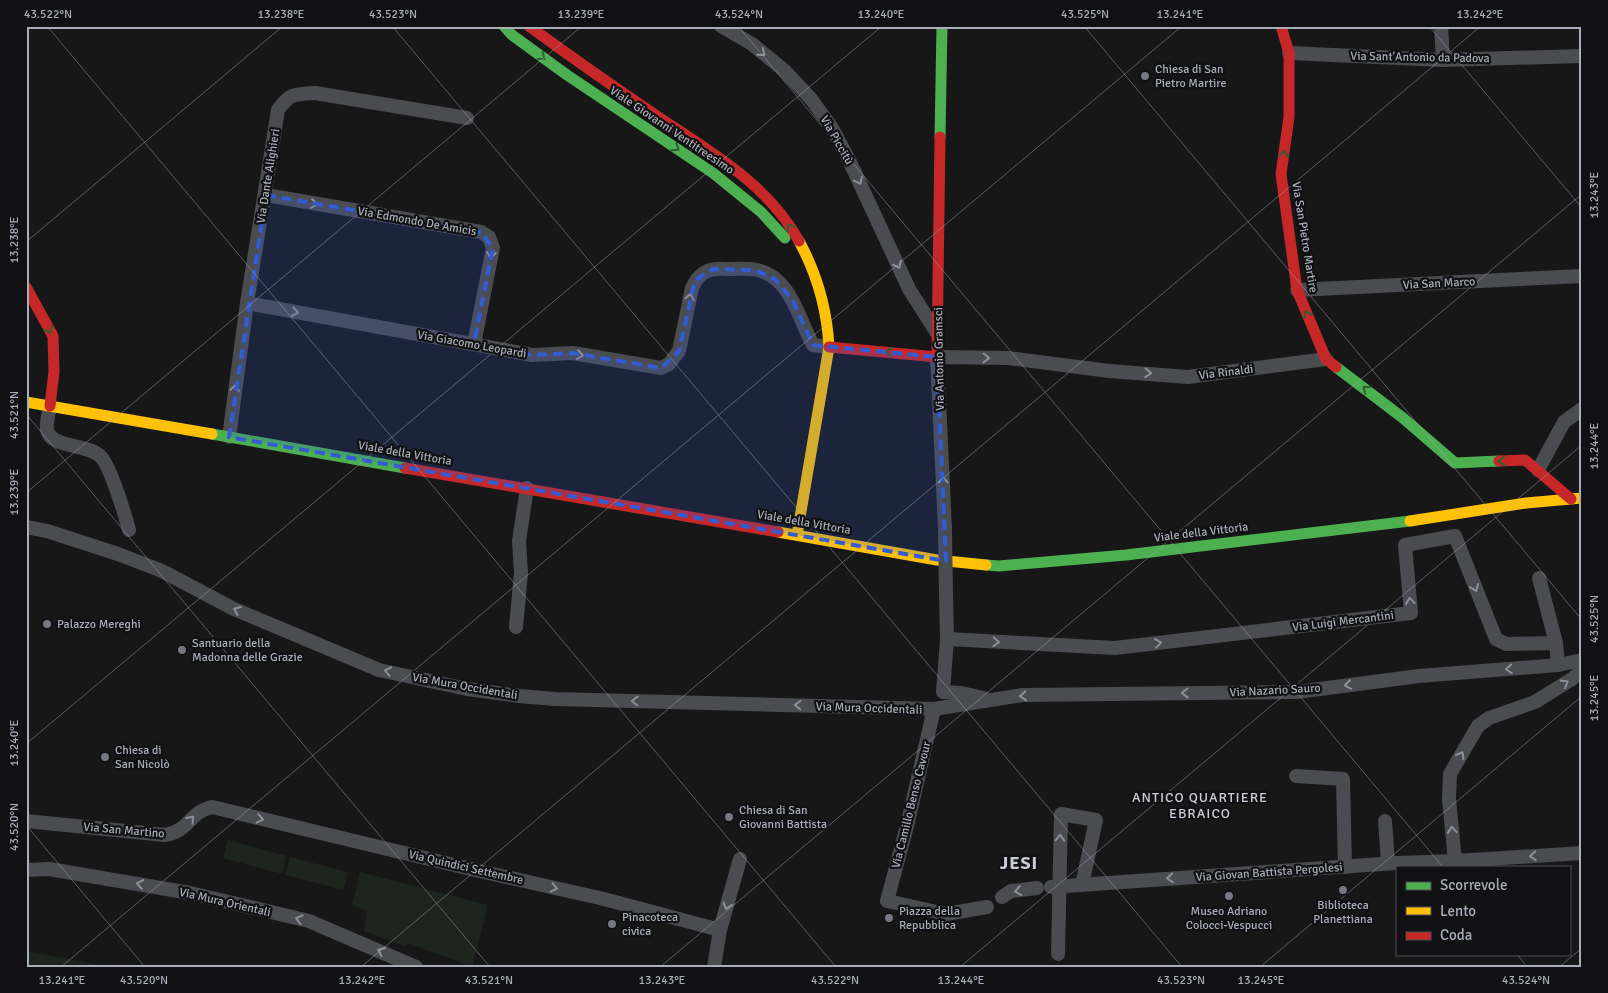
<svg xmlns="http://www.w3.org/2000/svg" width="1608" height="993" font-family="Signika,sans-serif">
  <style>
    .green { fill: #1d241e }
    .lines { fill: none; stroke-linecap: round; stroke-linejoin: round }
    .street { stroke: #4b4c50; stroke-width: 14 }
    .fast { stroke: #4caf50; stroke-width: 11 }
    .slow { stroke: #ffc107; stroke-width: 11 }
    .jam { stroke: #c62828; stroke-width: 11 }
    .street-bridge { stroke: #4b4c50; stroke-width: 14 }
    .oneway { stroke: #8c9099 }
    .oneway2 { stroke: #2e6032 }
    .marked { fill: #325cd3; fill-opacity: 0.2; stroke: #325cd3; stroke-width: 4; stroke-dasharray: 10 6; stroke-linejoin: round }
    .ticks { fill: none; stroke: #a8adb8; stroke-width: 1; stroke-opacity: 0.45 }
    .poi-dot { fill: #757880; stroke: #111113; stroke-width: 2 }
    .labels { text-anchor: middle; stroke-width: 4.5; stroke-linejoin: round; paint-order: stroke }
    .street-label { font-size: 12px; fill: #a8adb8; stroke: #111113 }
    .poi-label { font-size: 12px; fill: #a8adb8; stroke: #111113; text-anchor: start }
    .neighbourhood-label { font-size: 14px; letter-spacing: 1px; fill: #c9ccd4; stroke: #111113 }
    .district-label { font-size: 18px; font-weight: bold; letter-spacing: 1px; fill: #c9ccd4; stroke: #111113 }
    .neatline { fill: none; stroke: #a8adb8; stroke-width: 2 }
    .ticks-label { font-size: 12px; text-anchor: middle; fill: #a8adb8 }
  </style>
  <rect width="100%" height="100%" fill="#171717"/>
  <g class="green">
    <polygon points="228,840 286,856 282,874 223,858"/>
    <polygon points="290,857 348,872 343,890 285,875"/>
    <polygon points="360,872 488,905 472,967 408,943 406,947 364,931 367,910 352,906"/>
    <polygon points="26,951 112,967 26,967"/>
  </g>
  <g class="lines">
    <g class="street">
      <polyline points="721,26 752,44 785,71 811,99 832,128 850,162 909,289 937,333"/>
      <polyline points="1441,26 1443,60"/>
      <polyline points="1289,53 1443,60 1582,56"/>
      <polyline points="266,195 481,232 489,237 493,248 474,344"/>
      <polyline points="1297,290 1582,276"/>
      <path d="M247 303 532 355 573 353 661 368 669 364 679 351 692 288C699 272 709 268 726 269 736 269 747 268 757 270 791 277 799 320 813 345L829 347"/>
      <path d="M50 406C49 413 46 422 47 429 49 449 91 443 102 458 106 463 108 469 111 475 118 493 124 511 129 530"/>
      <path d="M229 437 247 303 278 110C290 93 295 94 315 93L467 118"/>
      <polyline points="1538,470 1564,422 1582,409"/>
      <polyline points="26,527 47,531 118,554 162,571 234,609 379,670 467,689 519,696 555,699 934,709 1023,695 1297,692 1419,676 1558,665 1582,660"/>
      <polyline points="945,529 937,357 1008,358 1109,371 1188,377 1326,359"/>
      <polyline points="1539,578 1556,643 1558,665"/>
      <polyline points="946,594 947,639 943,692 961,693 984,698"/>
      <polyline points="516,627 521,573 519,541 527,488"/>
      <polyline points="947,639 1115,648 1411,613 1405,545 1455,536 1496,639 1506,644 1556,643"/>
      <polyline points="934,709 907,826 887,901 946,914 987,907"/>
      <polyline points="1296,776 1343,779 1345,867"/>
      <path d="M26 821 165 835C190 831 189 812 212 807L475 870 604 899 720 930"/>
      <polyline points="1385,821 1388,863"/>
      <polyline points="1455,861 1449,799 1450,774 1478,726 1489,718 1535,702 1572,679 1582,671"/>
      <polyline points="26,870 49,869 190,893 309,921 416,967"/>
      <polyline points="1051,887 1396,863 1455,861 1582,853"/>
      <polyline points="1002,897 1011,891 1037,888"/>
      <polyline points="1058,954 1061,814 1096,820 1082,885"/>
      <polyline points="714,967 720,930 740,859"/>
    </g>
    <g class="fast">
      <polyline points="504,26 512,35 567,75 713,173 761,212 785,238"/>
      <polyline points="940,137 942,26"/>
      <polyline points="1336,367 1403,418 1455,463 1499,461"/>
      <polyline points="212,434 405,468"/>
      <polyline points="986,565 999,566 1126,555 1410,521"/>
    </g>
    <g class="slow">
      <polyline points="26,402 212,434"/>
      <polyline points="1410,521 1526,503 1582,498"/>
      <polyline points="778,532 937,560 986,565"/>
      <path d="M797 535 829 347C827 309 817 274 799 241"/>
    </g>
    <g class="jam">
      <path d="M529 26C571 57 614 87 657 116 709 151 768 184 799 241"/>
      <polyline points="1281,26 1289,53 1289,117 1281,174 1297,290 1326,359 1336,367"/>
      <polyline points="26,287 53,336 54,372 50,406"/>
      <polyline points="829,347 937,357 940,137"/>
      <polyline points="1499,461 1525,460 1571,499"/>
      <polyline points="405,468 778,532"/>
    </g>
    <polyline class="street-bridge" points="945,529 946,594"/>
  </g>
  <defs><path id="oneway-chevron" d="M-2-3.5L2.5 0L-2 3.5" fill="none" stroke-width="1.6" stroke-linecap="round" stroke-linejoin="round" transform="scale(1.25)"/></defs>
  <g class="oneway">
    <use href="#oneway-chevron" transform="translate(762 53) rotate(39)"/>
    <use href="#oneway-chevron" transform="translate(859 181) rotate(65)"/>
    <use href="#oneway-chevron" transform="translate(314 204) rotate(10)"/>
    <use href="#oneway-chevron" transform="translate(491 255) rotate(97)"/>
    <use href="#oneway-chevron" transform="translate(898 265) rotate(65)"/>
    <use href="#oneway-chevron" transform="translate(690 297) rotate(-79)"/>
    <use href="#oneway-chevron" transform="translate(295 312) rotate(10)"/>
    <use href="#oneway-chevron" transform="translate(580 355) rotate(8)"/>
    <use href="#oneway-chevron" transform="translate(986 358) rotate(1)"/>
    <use href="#oneway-chevron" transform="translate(1148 373) rotate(4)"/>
    <use href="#oneway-chevron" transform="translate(235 388) rotate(-82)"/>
    <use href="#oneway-chevron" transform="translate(943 480) rotate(-93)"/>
    <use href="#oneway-chevron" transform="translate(1475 588) rotate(68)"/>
    <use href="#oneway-chevron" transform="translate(1410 601) rotate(-95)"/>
    <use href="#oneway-chevron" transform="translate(237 610) rotate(-156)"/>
    <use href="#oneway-chevron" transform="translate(996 642) rotate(3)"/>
    <use href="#oneway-chevron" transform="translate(1158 643) rotate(-7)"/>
    <use href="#oneway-chevron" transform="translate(1509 669) rotate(176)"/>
    <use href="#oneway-chevron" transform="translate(388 671) rotate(-168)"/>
    <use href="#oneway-chevron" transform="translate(1565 683) rotate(-31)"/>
    <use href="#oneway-chevron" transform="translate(1348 685) rotate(172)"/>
    <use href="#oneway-chevron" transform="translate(1185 693) rotate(179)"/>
    <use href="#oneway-chevron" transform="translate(1023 696) rotate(175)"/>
    <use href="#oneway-chevron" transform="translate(635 701) rotate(-179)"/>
    <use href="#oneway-chevron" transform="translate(798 705) rotate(-178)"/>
    <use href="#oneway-chevron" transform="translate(1461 755) rotate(-60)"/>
    <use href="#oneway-chevron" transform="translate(191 819) rotate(-48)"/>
    <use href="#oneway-chevron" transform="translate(260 819) rotate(13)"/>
    <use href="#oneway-chevron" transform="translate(1452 830) rotate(-95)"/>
    <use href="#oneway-chevron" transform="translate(1060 838) rotate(-89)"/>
    <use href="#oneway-chevron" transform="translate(1533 856) rotate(176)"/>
    <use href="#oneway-chevron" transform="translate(1170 878) rotate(176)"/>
    <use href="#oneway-chevron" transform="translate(140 884) rotate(-170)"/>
    <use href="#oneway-chevron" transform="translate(554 888) rotate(13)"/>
    <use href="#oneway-chevron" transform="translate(1018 891) rotate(171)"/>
    <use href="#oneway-chevron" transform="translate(727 906) rotate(106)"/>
    <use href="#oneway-chevron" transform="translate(299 919) rotate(-166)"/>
    <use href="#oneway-chevron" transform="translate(381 951) rotate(-156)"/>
  </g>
  <g class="oneway2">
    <use href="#oneway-chevron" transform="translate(542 57) rotate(36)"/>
    <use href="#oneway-chevron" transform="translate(676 148) rotate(34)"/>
    <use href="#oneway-chevron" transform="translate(1284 154) rotate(-82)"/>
    <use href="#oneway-chevron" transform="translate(790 227) rotate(-124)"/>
    <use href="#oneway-chevron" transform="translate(1307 314) rotate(-113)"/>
    <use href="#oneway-chevron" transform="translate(49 330) rotate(65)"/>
    <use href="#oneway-chevron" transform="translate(889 352) rotate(-175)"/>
    <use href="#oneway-chevron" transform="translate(1366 389) rotate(-143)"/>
    <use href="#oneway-chevron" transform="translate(1502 461) rotate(177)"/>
  </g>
  <path class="marked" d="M266 195 481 232 493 248 474 344 532 355 573 353 661 368 679 351 695 280 713 269 755 270 775 279 793 301 813 345 937 357 946 561 229 437Z"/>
  <path class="ticks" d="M47 26 836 967M392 26 1182 967M738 26 1443 867M1084 26 1582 620M1429 26 1582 208M26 242 283 26M26 414 490 967M26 493 582 26M26 744 882 26M26 825 145 967M1517 954 1527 967M61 967 1182 26M361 967 1481 26M660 967 1582 194M960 967 1582 445M1260 967 1582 696M1559 967 1582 948"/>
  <g class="poi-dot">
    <circle cx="1145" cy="76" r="5"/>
    <circle cx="47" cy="624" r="5"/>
    <circle cx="182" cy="650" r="5"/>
    <circle cx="105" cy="757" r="5"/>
    <circle cx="729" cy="817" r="5"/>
    <circle cx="1343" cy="890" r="5"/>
    <circle cx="1229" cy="896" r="5"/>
    <circle cx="889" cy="918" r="5"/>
    <circle cx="612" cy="924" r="5"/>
  </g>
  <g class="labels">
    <g class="street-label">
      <text transform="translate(1420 57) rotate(1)" y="4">Via Sant'Antonio da Padova</text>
      <text transform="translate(672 130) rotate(34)" y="4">Viale Giovanni Ventitreesimo</text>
      <text transform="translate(837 140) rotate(60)" y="4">Via Piccitù</text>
      <text transform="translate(268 176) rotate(-81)" y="4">Via Dante Alighieri</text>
      <text transform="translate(417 221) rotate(10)" y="4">Via Edmondo De Amicis</text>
      <text transform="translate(1305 237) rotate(81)" y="4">Via San Pietro Martire</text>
      <text transform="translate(1439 283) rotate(-3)" y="4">Via San Marco</text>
      <text transform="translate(472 344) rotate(10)" y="4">Via Giacomo Leopardi</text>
      <text transform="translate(939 359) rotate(-91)" y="4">Via Antonio Gramsci</text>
      <text transform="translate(1226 372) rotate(-7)" y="4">Via Rinaldi</text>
      <text transform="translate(405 453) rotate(10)" y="4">Viale della Vittoria</text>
      <text transform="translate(804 522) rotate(10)" y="4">Viale della Vittoria</text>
      <text transform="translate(1201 532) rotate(-7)" y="4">Viale della Vittoria</text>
      <text transform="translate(1343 621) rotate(-7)" y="4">Via Luigi Mercantini</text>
      <text transform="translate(465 686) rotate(10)" y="4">Via Mura Occidentali</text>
      <text transform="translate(1275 690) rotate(-3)" y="4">Via Nazario Sauro</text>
      <text transform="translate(869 708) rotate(2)" y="4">Via Mura Occidentali</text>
      <text transform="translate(911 805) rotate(-76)" y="4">Via Camillo Benso Cavour</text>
      <text transform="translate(124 830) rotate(5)" y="4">Via San Martino</text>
      <text transform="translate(466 867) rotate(13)" y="4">Via Quindici Settembre</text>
      <text transform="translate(1269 872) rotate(-4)" y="4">Via Giovan Battista Pergolesi</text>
      <text transform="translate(225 902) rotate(13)" y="4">Via Mura Orientali</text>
    </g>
    <g class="poi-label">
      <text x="1155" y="73">Chiesa di San<tspan x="1155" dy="14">Pietro Martire</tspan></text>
      <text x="57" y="628">Palazzo Mereghi</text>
      <text x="192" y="647">Santuario della<tspan x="192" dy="14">Madonna delle Grazie</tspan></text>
      <text x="115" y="754">Chiesa di<tspan x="115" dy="14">San Nicolò</tspan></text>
      <text x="739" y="814">Chiesa di San<tspan x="739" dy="14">Giovanni Battista</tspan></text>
      <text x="1343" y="909" text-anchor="middle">Biblioteca<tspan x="1343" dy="14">Planettiana</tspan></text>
      <text x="899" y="915">Piazza della<tspan x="899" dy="14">Repubblica</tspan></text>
      <text x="1229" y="915" text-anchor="middle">Museo Adriano<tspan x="1229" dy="14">Colocci-Vespucci</tspan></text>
      <text x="622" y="921">Pinacoteca<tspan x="622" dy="14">civica</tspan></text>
    </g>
    <g class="neighbourhood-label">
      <text x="1200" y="802">ANTICO QUARTIERE<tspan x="1200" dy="16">EBRAICO</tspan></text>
    </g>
    <g class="district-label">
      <text x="1019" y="869">JESI</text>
    </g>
  </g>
  <rect width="1608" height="993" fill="none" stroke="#111113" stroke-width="55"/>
  <rect x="1396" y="866" width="175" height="90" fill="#111113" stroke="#4d4f55"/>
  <rect x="1406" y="882" width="25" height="8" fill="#4caf50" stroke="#4d4f55"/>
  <text x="1440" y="890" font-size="15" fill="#a8adb8">Scorrevole</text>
  <rect x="1406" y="907" width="25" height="8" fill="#ffc107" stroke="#4d4f55"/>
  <text x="1440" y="916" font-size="15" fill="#a8adb8">Lento</text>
  <rect x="1406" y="932" width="25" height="8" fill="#c62828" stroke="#4d4f55"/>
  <text x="1440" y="940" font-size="15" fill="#a8adb8">Coda</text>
  <rect x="28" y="28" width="1552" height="938" class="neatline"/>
  <g class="ticks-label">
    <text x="48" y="18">43.522°N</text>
    <text x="281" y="18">13.238°E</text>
    <text x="393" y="18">43.523°N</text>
    <text x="581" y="18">13.239°E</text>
    <text x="739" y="18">43.524°N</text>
    <text x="881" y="18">13.240°E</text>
    <text x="1085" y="18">43.525°N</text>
    <text x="1180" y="18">13.241°E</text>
    <text x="1480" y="18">13.242°E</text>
    <text transform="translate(1594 195) rotate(-90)" y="4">13.243°E</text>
    <text transform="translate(14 240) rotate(-90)" y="4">13.238°E</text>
    <text transform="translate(14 415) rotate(-90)" y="4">43.521°N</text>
    <text transform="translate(1594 446) rotate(-90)" y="4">13.244°E</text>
    <text transform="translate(14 492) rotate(-90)" y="4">13.239°E</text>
    <text transform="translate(1594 619) rotate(-90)" y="4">43.525°N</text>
    <text transform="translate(1594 698) rotate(-90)" y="4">13.245°E</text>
    <text transform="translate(14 743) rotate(-90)" y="4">13.240°E</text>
    <text transform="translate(14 827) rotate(-90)" y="4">43.520°N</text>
    <text x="62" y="984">13.241°E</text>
    <text x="144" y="984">43.520°N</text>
    <text x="362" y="984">13.242°E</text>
    <text x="489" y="984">43.521°N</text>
    <text x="662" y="984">13.243°E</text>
    <text x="835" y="984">43.522°N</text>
    <text x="961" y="984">13.244°E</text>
    <text x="1181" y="984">43.523°N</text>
    <text x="1261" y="984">13.245°E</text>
    <text x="1526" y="984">43.524°N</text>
  </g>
</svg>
